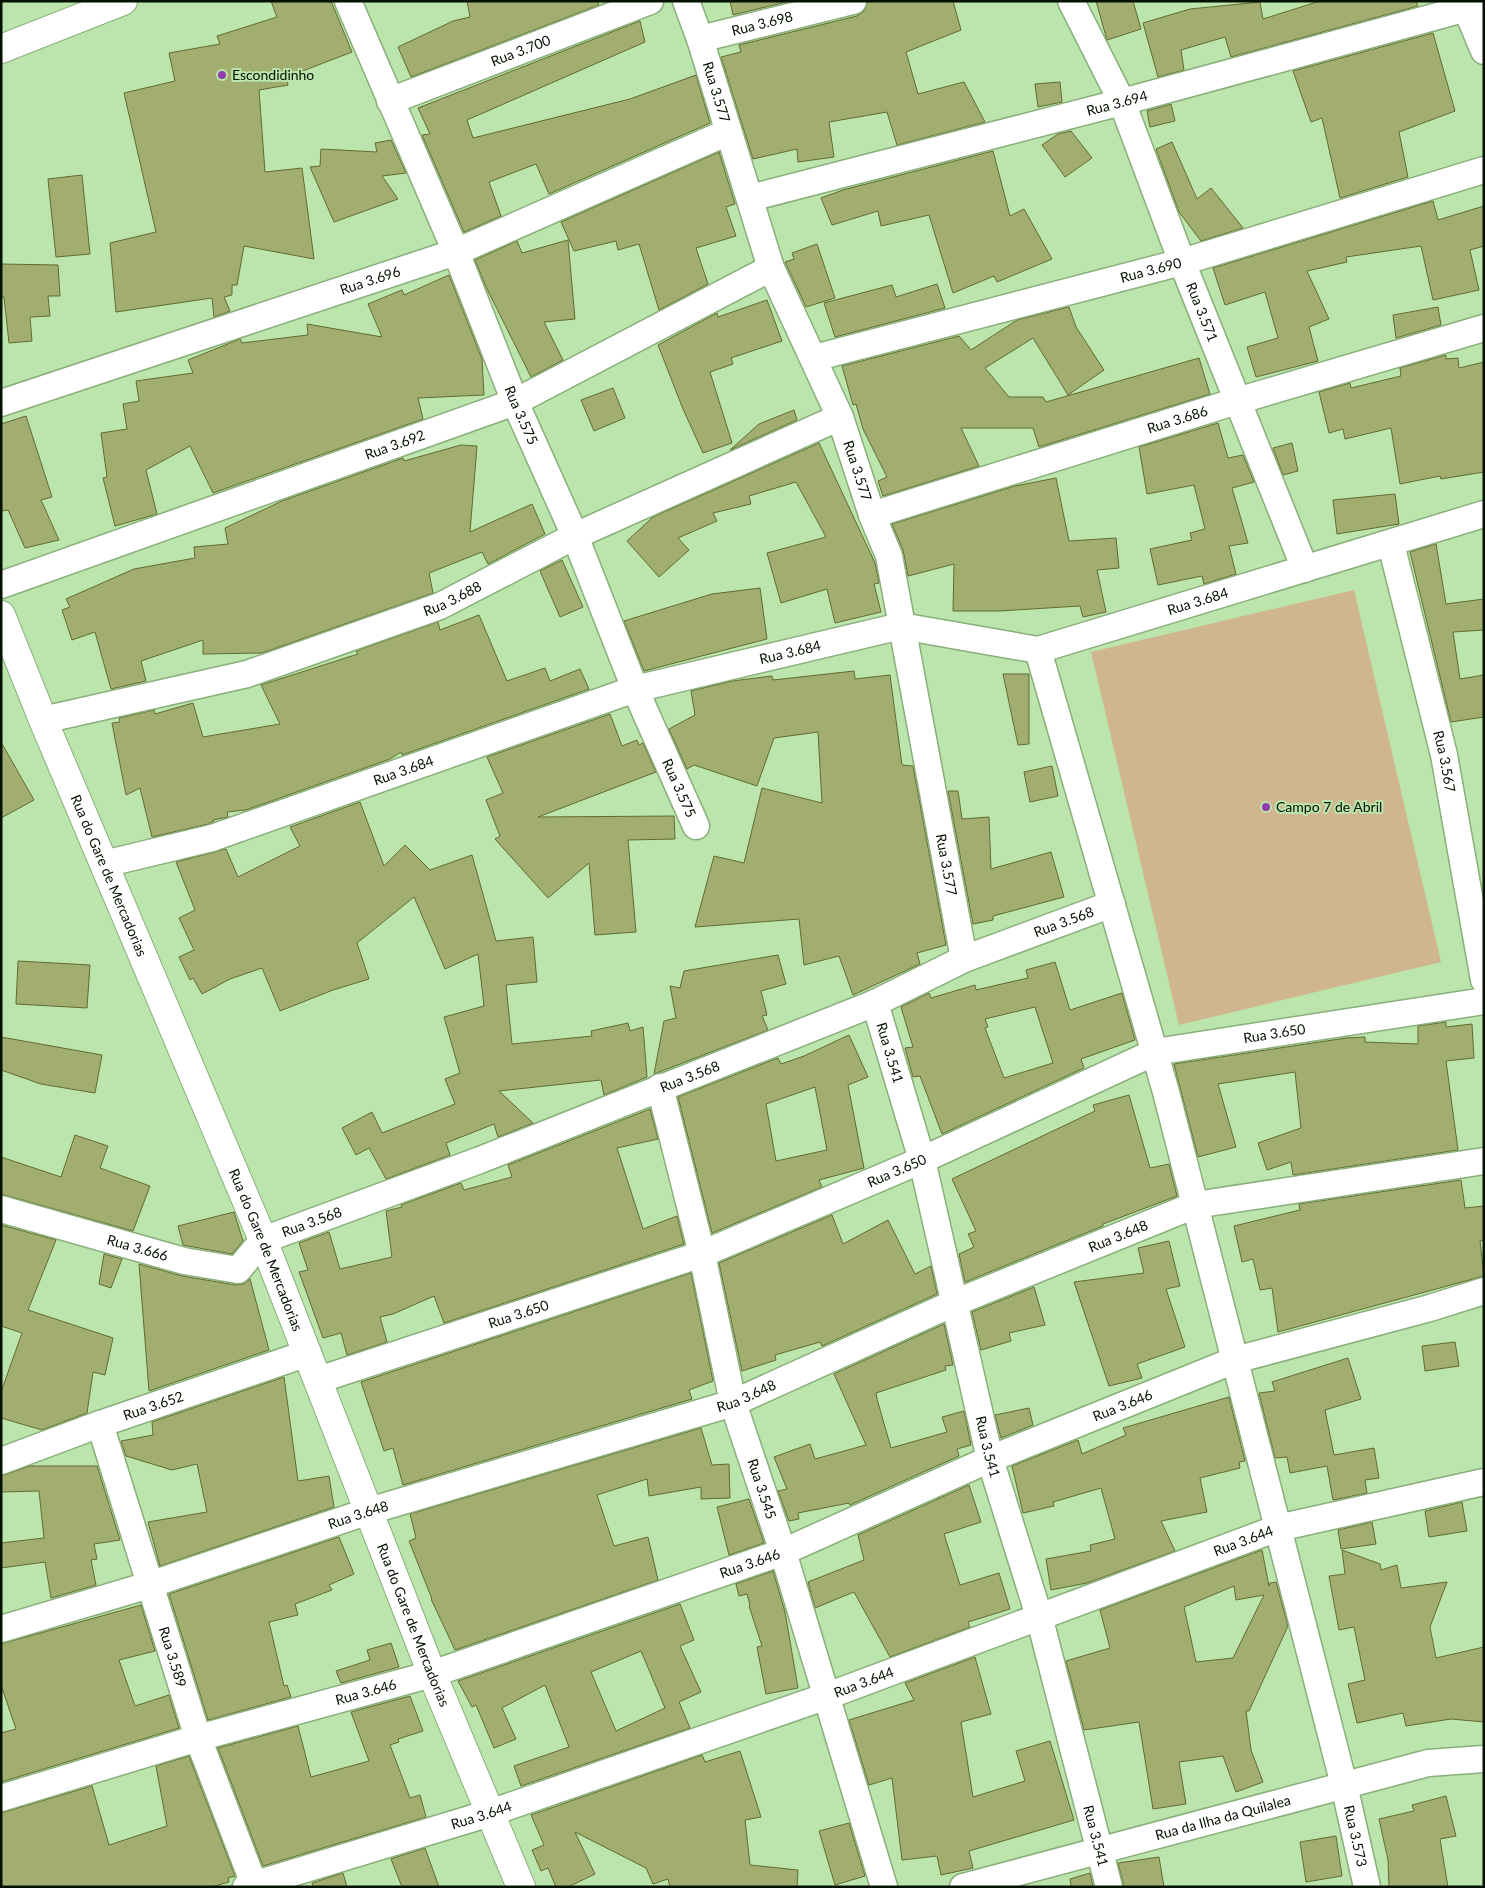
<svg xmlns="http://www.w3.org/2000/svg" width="1485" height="1888" font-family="Lato,sans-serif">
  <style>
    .green { fill: #d0b68e }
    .building { fill: #a2ae70; stroke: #616b2f; fill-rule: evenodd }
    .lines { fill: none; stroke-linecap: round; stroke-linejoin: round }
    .minor-casing { stroke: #89af7a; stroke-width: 29 }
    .tertiary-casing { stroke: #89af7a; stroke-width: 30 }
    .minor { stroke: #fff; stroke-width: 26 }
    .tertiary { stroke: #fff; stroke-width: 28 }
    .poi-dot { fill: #8f3ba9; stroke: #bce4ad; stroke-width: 2 }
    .labels { text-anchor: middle; stroke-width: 4; stroke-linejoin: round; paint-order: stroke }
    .street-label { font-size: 14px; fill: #051101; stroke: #bce4ad }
    .poi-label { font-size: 14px; fill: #051101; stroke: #bce4ad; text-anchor: start }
  </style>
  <rect width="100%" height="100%" fill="#bce4ad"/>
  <polygon class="green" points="1354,590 1441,962 1179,1025 1091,652"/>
  <g class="building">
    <polygon points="271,1 331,1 352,52 287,77 288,85 259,90 265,172 302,168 314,259 244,246 237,285 232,285 232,295 224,297 230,311 214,317 212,298 116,312 110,243 156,232 124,93 175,81 169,53 220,44 217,36 277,17"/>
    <polygon points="467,1 597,1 599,5 411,77 398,47 453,21 470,17"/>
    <polygon points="730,1 790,1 733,15"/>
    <polygon points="868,1 953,1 961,30 906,52 918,94 964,82 985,122 897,145 887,112 829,122 834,157 798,162 797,149 753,159 721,57 741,52 739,45 857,16 864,11"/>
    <polygon points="1096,1 1133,1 1141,29 1107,40"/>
    <polygon points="1320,1 1416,1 1418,6 1231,57 1225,37 1181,50 1184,70 1158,77 1143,23 1190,9 1260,2 1263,19"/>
    <polygon points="640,21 645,42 467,120 473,138 630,99 696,75 710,123 549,194 536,164 489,182 501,216 464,232 422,135 430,134 418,108"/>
    <polygon points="1433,33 1455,111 1399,132 1408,177 1340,198 1322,118 1311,122 1293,71"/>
    <polygon points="1060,82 1062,102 1038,107 1035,84"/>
    <polygon points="1171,104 1175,121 1150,127 1147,111"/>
    <polygon points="1071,131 1092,158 1065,177 1042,145 1058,134"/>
    <polygon points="391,140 406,173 382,176 398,199 334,222 310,167 320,166 321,149 377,152 375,143"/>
    <polygon points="1172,142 1197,199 1211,188 1243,228 1201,241 1179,212 1156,149"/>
    <polygon points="993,151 1010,216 1024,209 1052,259 997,282 994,276 953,293 929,215 881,226 878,211 832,225 821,198 843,190"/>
    <polygon points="719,152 735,204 726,207 736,236 696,248 708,284 659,310 639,244 618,250 616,241 574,251 561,222"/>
    <polygon points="82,175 90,254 56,257 48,179"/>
    <polygon points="1433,201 1438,220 1484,206 1484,246 1470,250 1479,290 1433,300 1421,246 1346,257 1347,262 1307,271 1329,319 1309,327 1318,361 1256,377 1247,347 1278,338 1265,292 1225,305 1213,268"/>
    <polygon points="568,240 575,319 544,322 563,360 531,377 486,287 475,260 517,241 522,253"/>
    <polygon points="817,244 835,298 806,307 785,262 794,259 792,253"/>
    <polygon points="1,264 58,265 60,296 48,296 50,316 30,317 32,341 9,343 4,297 1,297"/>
    <polygon points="449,275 482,359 484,395 418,398 423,419 213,493 190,446 146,470 157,514 115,526 103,478 107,477 101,433 127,429 123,404 139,401 136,381 193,373 188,360 240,339 242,343 308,335 307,324 382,337 368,304 402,290 404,295"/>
    <polygon points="937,284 945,308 835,337 824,303 892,285 896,297"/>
    <polygon points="767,300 782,341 731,358 733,364 710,372 732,443 703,453 683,409 658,345 717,313 718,317"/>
    <polygon points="1069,307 1076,327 1104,370 1068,395 1033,338 985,368 1009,397 1043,397 1046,402 1199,358 1210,394 1039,447 1033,428 961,428 979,466 883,496 878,481 887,477 863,429 856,404 853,405 842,366 959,336 971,350 1017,320"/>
    <polygon points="1438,307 1441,325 1396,338 1393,315"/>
    <polygon points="1446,355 1446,359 1458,358 1459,368 1484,362 1484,472 1441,479 1440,476 1400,484 1391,428 1345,439 1343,429 1329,433 1319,392 1350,383 1351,388 1401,376 1400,368"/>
    <polygon points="613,388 625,418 594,431 581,400"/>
    <polygon points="794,410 797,420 730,450 759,424"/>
    <polygon points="26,416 52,497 41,500 59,540 25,548 8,510 1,511 1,424"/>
    <polygon points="1218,423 1228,458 1243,455 1254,482 1232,488 1248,543 1229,546 1236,574 1204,584 1202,576 1158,585 1150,549 1192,540 1190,533 1205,529 1194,485 1147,494 1139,447"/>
    <polygon points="819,443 875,563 879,583 874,584 881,612 835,623 827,589 781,603 767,553 826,537 796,482 749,496 751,504 713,513 717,521 678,538 689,550 659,577 627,541 653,517"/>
    <polygon points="1292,443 1298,471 1283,475 1273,448"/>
    <polygon points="461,445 477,446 470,532 532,504 545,534 488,564 482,552 429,573 433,593 262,653 203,654 203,640 141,661 146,681 111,689 95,632 72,640 62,610 70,607 66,599 134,569 195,558 194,547 228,544 225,528 282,501 403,458 404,461"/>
    <polygon points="1056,478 1069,541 1116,538 1119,568 1097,570 1106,612 1083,617 1080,606 999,611 953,611 954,564 908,576 903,550 892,524 1015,486"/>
    <polygon points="1395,494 1399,524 1337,534 1333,500"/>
    <polygon points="1436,544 1446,604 1484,599 1484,630 1453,632 1460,679 1484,675 1484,717 1451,722 1410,552"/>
    <polygon points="562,560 583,607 560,617 540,571"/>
    <polygon points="760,588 767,639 644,671 624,621 712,594"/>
    <polygon points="479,615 507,681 545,668 550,681 580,669 589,689 402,755 401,752 390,759 246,810 227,812 228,817 213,820 214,821 208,824 152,837 140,788 126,795 112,723 120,722 119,718 154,710 155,714 193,703 203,737 280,724 261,685 358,654 356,651 438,622 440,630"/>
    <polygon points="854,671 855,679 890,675 902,765 913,766 946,945 917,953 920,964 853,995 839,956 804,965 799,919 695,927 714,856 744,863 762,788 822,803 818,732 774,738 757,786 694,765 687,769 669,729 695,715 691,691 732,681 772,676 773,680"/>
    <polygon points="1003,674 1029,674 1029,744 1018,745"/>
    <polygon points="610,714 622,746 637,740 639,745 643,743 656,772 538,817 674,816 675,839 628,840 636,932 595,935 589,863 548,898 495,839 500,836 486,800 503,793 487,757"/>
    <polygon points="1,742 34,800 1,818"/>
    <polygon points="1052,766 1058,796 1030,802 1024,772"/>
    <polygon points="948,791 958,791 962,819 989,817 991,869 1051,852 1064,897 993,916 993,920 973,924"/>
    <polygon points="360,802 384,866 405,845 430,870 472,855 496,941 533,937 537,982 506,985 512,1044 592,1036 591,1031 628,1023 630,1031 643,1027 647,1077 604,1095 601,1080 499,1091 533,1123 498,1137 494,1124 446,1143 450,1155 386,1179 369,1148 356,1155 342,1128 372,1112 382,1133 455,1104 445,1079 460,1073 444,1017 484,1006 478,954 445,969 414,897 357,943 369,979 333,990 280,1011 262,968 230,979 202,994 193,978 190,980 179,957 194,950 179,918 195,910 176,862 226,849 238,877 300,846 290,827"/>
    <polygon points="778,955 786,984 761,991 767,1015 762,1016 768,1030 654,1074 664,1021 676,1018 670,986 680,988 684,971"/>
    <polygon points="18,961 90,965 87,1008 16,1004"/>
    <path d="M1055 962 1070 1010 1122 993 1135 1040 1081 1059 1084 1068 942 1134 920 1076 913 1077 905 1048 913 1047 901 1007 929 993 931 998 975 985 976 990 1028 978 1026 970ZM1035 1007 1053 1063 1004 1078 985 1028 988 1027 985 1019Z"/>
    <polygon points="1446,1022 1446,1027 1472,1024 1474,1058 1446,1061 1458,1150 1293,1175 1291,1162 1267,1170 1258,1143 1301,1128 1295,1072 1218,1084 1236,1147 1198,1157 1174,1064 1346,1038 1365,1037 1365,1042 1418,1044 1418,1026"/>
    <path d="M849 1035 868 1077 848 1085 864 1168 819 1180 822 1187 712 1233 678 1097 778 1058 781 1064 804 1056ZM815 1087 827 1150 776 1161 766 1104Z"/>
    <polygon points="1,1037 102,1055 95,1093 41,1084 1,1070"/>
    <polygon points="1129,1095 1150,1168 1169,1164 1177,1196 1103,1224 1103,1226 965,1282 959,1254 974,1247 968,1234 976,1231 952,1179 1095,1111 1093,1105"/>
    <polygon points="650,1109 658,1139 617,1148 643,1229 677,1216 684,1244 444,1323 434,1296 393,1314 380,1317 387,1342 347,1355 341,1333 323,1338 299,1272 308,1270 299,1243 329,1232 340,1269 392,1257 386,1211 402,1207 401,1205 461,1183 464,1190 512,1177 508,1165"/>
    <polygon points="75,1135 108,1146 100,1168 150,1186 133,1231 1,1194 1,1157 61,1177"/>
    <polygon points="1461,1180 1465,1208 1484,1206 1484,1240 1480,1241 1484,1276 1278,1332 1272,1288 1260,1290 1253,1259 1242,1262 1234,1226 1300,1210 1299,1204"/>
    <polygon points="234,1212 243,1241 232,1254 183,1245 178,1226"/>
    <polygon points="832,1215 843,1244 888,1220 915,1274 931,1266 937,1294 822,1346 820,1342 775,1355 776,1360 742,1371 719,1263"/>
    <polygon points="1,1225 56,1240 28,1310 113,1338 105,1375 93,1372 87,1413 42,1430 1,1418 1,1392 22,1333 1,1326"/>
    <polygon points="1169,1241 1180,1286 1166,1289 1185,1347 1137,1364 1142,1378 1109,1386 1074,1282 1144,1273 1138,1248"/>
    <polygon points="104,1254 122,1259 111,1288 99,1284"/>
    <polygon points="139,1264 182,1276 236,1285 244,1284 250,1279 269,1350 149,1391"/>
    <polygon points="691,1273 713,1381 689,1390 692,1399 403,1485 393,1448 384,1451 361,1382"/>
    <polygon points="1034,1287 1045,1325 1009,1333 1011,1341 981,1350 972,1312"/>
    <polygon points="944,1324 953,1365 945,1366 946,1370 876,1393 877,1399 891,1448 947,1432 942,1417 964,1411 971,1445 957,1449 959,1456 850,1505 849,1503 798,1513 799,1519 789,1521 778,1491 787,1489 774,1457 810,1444 815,1459 866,1445 834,1374"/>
    <polygon points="1455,1342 1459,1366 1425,1371 1422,1346"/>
    <polygon points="1348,1358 1361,1399 1325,1410 1334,1455 1374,1448 1379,1478 1365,1480 1367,1493 1333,1500 1327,1466 1290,1473 1287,1457 1275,1458 1259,1393 1275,1391 1272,1382"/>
    <polygon points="284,1377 298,1481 329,1476 334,1507 160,1566 148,1522 207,1512 197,1464 172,1470 126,1456 121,1441 153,1435 152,1422"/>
    <polygon points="1229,1397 1245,1461 1239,1462 1240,1468 1200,1478 1207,1512 1161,1521 1175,1551 1087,1583 1051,1590 1046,1559 1091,1551 1090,1545 1115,1539 1101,1488 1053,1502 1054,1506 1023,1513 1012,1466 1078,1440 1082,1454 1126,1435 1123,1428"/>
    <polygon points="1029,1408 1033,1425 1001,1438 995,1415"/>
    <polygon points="701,1428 712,1465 729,1464 730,1498 701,1499 701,1487 649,1496 647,1479 597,1495 614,1546 648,1537 658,1580 455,1650 431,1599 432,1599 409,1541 416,1538 410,1514"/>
    <polygon points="30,1466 97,1466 120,1540 94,1544 97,1559 91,1560 96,1585 51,1598 45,1562 1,1568 1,1543 44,1538 39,1491 1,1492 1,1476"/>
    <polygon points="969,1485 981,1522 944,1534 960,1585 999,1573 1010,1609 968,1622 970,1627 890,1657 854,1592 815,1608 808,1582 864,1560 858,1535"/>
    <polygon points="749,1499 764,1543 729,1555 717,1507"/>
    <polygon points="1462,1502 1467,1531 1429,1537 1425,1511"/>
    <polygon points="1372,1522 1376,1544 1341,1549 1338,1530"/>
    <polygon points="339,1537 354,1574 329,1585 332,1590 295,1604 298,1615 269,1622 284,1686 287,1685 291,1697 208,1720 169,1594"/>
    <path d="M1262 1550 1269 1586 1270 1583 1276 1582 1288 1626 1249 1711H1246L1251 1750 1263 1782 1236 1792 1223 1756 1179 1762 1186 1804 1153 1809 1139 1722 1084 1730 1066 1661 1110 1648 1100 1610ZM1234 1586 1236 1600 1264 1595 1233 1658 1196 1662 1184 1607Z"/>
    <polygon points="1342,1550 1380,1564 1381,1570 1397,1565 1401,1588 1447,1582 1430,1627 1436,1658 1484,1647 1484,1722 1451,1719 1406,1726 1403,1713 1357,1723 1348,1684 1365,1680 1354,1627 1339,1630 1329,1576 1345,1574"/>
    <polygon points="773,1571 785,1612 798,1688 766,1694 757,1647 762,1646 749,1606 750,1605 747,1594 739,1596 736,1584"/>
    <path d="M680 1604 694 1640 680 1646 701 1692 679 1702 690 1728 521 1786 514 1766 569 1747 545 1685 502 1708 516 1739 494 1748 476 1705 472 1707 458 1681ZM641 1651 665 1708 616 1731 591 1672Z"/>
    <polygon points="141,1605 155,1651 119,1660 135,1706 169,1695 179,1728 1,1782 1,1733 16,1729 1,1685 1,1644"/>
    <polygon points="391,1643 399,1667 341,1683 336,1671 370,1660 367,1650"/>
    <polygon points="975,1657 991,1714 961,1722 973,1797 1025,1781 1016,1751 1050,1741 1074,1820 969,1851 973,1868 941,1875 937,1856 902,1860 892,1778 869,1785 849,1720 914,1700 905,1683"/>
    <polygon points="410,1696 423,1731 398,1739 399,1742 390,1745 410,1798 420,1795 426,1817 263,1866 218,1748 298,1726 311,1777 369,1761 351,1712"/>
    <polygon points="740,1751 761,1817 745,1820 750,1865 798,1870 797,1887 670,1887 668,1879 653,1884 646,1868 575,1832 595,1874 568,1887 556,1887 548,1868 541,1871 532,1850 544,1845 531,1815 702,1755 705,1762"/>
    <polygon points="189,1756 235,1876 228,1878 229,1882 211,1887 1,1887 1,1813 92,1786 109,1845 167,1826 156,1766"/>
    <polygon points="1446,1796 1456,1836 1440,1839 1448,1887 1389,1887 1388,1860 1379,1819 1414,1811 1412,1805"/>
    <polygon points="849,1823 865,1876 835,1885 819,1831"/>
    <polygon points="1336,1836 1342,1876 1306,1882 1300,1842"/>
    <polygon points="425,1848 439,1887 402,1887 391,1859"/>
    <polygon points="1159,1857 1164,1887 1124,1887 1118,1863"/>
    <polygon points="343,1873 347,1887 313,1887 312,1883"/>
    <polygon points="1090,1873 1093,1887 1071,1887 1070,1879"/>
  </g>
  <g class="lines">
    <g class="minor-casing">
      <g id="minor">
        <path id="s1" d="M348 1 456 252 515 402 575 536 635 689 696 826"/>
        <path id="s2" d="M686 1 700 39 771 268 840 417 872 515 889 556 964 959"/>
        <path id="s3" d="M1071 1 1122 102 1182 262 1305 569"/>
        <polyline points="1463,1 1484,51"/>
        <path id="s4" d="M700 39 853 1"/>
        <path id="s5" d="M390 101 650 1"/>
        <path id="s6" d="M750 198 1122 102 1467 8 1480 1"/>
        <path id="s7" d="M814 358 1182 262 1484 170"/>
        <path id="s8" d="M1 403 456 252 728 132"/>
        <path id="s9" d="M872 515 1237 401 1484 328"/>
        <path id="s10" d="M1391 544 1444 755 1484 980"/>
        <path id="s11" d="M1 585 515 402 771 268"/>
        <path id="s12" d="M1038 650 1166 1092 1344 1785 1367 1887"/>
        <path id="s13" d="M43 720 247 674 440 606 575 536 840 417"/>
        <path id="s14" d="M104 864 212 838 635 689 901 626 1038 650 1484 514"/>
        <path id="s15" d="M875 1003 922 1160 990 1459 1039 1616 1109 1887"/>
        <path id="s16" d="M660 1087 702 1254 733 1403 783 1552 884 1887"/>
        <path id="s17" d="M1 1209 184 1261 238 1270 263 1240 480 1160 875 1003 964 959 1112 904"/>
        <path id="s18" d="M318 1380 702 1254 922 1160 1155 1052 1484 1001"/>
        <path id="s19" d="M100 1424 198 1738 255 1887"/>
        <path id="s20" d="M1 1461 100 1424 308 1353"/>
        <path id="s21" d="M1 1629 149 1585 369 1511 733 1403 954 1303 1195 1205 1484 1161"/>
        <path id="s22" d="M1 1798 198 1738 432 1674 783 1552 990 1459 1235 1360 1430 1308 1484 1291"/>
        <path id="s23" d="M246 1887 490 1813 827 1696 1278 1528 1484 1482"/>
        <path id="s24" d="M963 1887 1428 1763 1484 1759"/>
      </g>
    </g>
    <g class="tertiary-casing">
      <g id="tertiary">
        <polyline points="1,49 123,1"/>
        <path id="s25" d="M1 615 43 720 263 1240 432 1674 521 1887"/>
      </g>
    </g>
    <use href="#minor" class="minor"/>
    <use href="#tertiary" class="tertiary"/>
  </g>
  <g class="poi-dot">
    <circle cx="222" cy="75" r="5"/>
    <circle cx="1266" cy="807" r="5"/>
  </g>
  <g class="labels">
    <g class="street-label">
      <text dy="5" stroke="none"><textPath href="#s4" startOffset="64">Rua 3.698</textPath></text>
      <text dy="5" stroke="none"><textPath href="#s5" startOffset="140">Rua 3.700</textPath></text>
      <text dy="5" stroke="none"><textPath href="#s2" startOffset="96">Rua 3.577</textPath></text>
      <text dy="5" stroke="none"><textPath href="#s6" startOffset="379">Rua 3.694</textPath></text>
      <text dy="5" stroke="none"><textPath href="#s7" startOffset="348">Rua 3.690</textPath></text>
      <text dy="5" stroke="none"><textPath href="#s8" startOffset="389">Rua 3.696</textPath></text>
      <text dy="5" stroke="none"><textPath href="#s3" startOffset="338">Rua 3.571</textPath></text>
      <text dy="5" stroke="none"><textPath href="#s1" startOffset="449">Rua 3.575</textPath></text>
      <text dy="5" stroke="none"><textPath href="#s9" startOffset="320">Rua 3.686</textPath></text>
      <text dy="5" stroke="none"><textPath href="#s11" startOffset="418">Rua 3.692</textPath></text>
      <text dy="5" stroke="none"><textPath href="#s2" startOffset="501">Rua 3.577</textPath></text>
      <text dy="5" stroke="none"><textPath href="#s13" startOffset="428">Rua 3.688</textPath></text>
      <text dy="5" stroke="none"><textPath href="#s14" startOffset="1139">Rua 3.684</textPath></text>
      <text dy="5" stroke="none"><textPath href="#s14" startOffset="719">Rua 3.684</textPath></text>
      <text dy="5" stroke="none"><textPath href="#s10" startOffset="224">Rua 3.567</textPath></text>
      <text dy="5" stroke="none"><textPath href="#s14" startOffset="314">Rua 3.684</textPath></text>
      <text dy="5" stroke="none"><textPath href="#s1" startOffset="854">Rua 3.575</textPath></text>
      <text dy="5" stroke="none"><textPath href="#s2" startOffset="906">Rua 3.577</textPath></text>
      <text dy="5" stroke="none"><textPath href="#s25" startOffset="282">Rua do Gare de Mercadorias</textPath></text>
      <text dy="5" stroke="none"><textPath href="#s17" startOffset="1146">Rua 3.568</textPath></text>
      <text dy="5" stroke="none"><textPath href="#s18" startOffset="1021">Rua 3.650</textPath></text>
      <text dy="5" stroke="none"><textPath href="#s15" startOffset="52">Rua 3.541</textPath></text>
      <text dy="5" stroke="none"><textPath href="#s17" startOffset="741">Rua 3.568</textPath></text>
      <text dy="5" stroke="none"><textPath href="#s18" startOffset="616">Rua 3.650</textPath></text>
      <text dy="5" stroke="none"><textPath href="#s17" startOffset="336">Rua 3.568</textPath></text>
      <text dy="5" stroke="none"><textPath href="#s21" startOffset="1186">Rua 3.648</textPath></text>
      <text dy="5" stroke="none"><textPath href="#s17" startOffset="142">Rua 3.666</textPath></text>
      <text dy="5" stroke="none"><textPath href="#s25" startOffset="688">Rua do Gare de Mercadorias</textPath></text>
      <text dy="5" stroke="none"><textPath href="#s18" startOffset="211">Rua 3.650</textPath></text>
      <text dy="5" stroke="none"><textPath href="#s21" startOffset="781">Rua 3.648</textPath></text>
      <text dy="5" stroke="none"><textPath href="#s22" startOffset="1190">Rua 3.646</textPath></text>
      <text dy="5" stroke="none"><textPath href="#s20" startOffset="162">Rua 3.652</textPath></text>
      <text dy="5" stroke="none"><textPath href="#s15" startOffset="458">Rua 3.541</textPath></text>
      <text dy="5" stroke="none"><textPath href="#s16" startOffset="415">Rua 3.545</textPath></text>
      <text dy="5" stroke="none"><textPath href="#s21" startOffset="375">Rua 3.648</textPath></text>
      <text dy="5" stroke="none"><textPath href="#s23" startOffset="1056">Rua 3.644</textPath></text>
      <text dy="5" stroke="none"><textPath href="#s22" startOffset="785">Rua 3.646</textPath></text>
      <text dy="5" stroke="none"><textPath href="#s25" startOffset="1091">Rua do Gare de Mercadorias</textPath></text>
      <text dy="5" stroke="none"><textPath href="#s19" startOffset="244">Rua 3.589</textPath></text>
      <text dy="5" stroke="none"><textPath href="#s23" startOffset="651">Rua 3.644</textPath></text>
      <text dy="5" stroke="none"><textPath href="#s22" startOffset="380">Rua 3.646</textPath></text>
      <text dy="5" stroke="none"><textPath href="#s23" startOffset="246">Rua 3.644</textPath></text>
      <text dy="5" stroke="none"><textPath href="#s24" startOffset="269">Rua da Ilha da Quilalea</textPath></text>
      <text dy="5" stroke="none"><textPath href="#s15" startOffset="862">Rua 3.541</textPath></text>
      <text dy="5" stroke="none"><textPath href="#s12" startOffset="1228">Rua 3.573</textPath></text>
    </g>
    <g class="poi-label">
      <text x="232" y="80">Escondidinho</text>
      <text x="1276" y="812">Campo 7 de Abril</text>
    </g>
  </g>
  <rect width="1485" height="1888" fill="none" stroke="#051101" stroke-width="5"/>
</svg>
